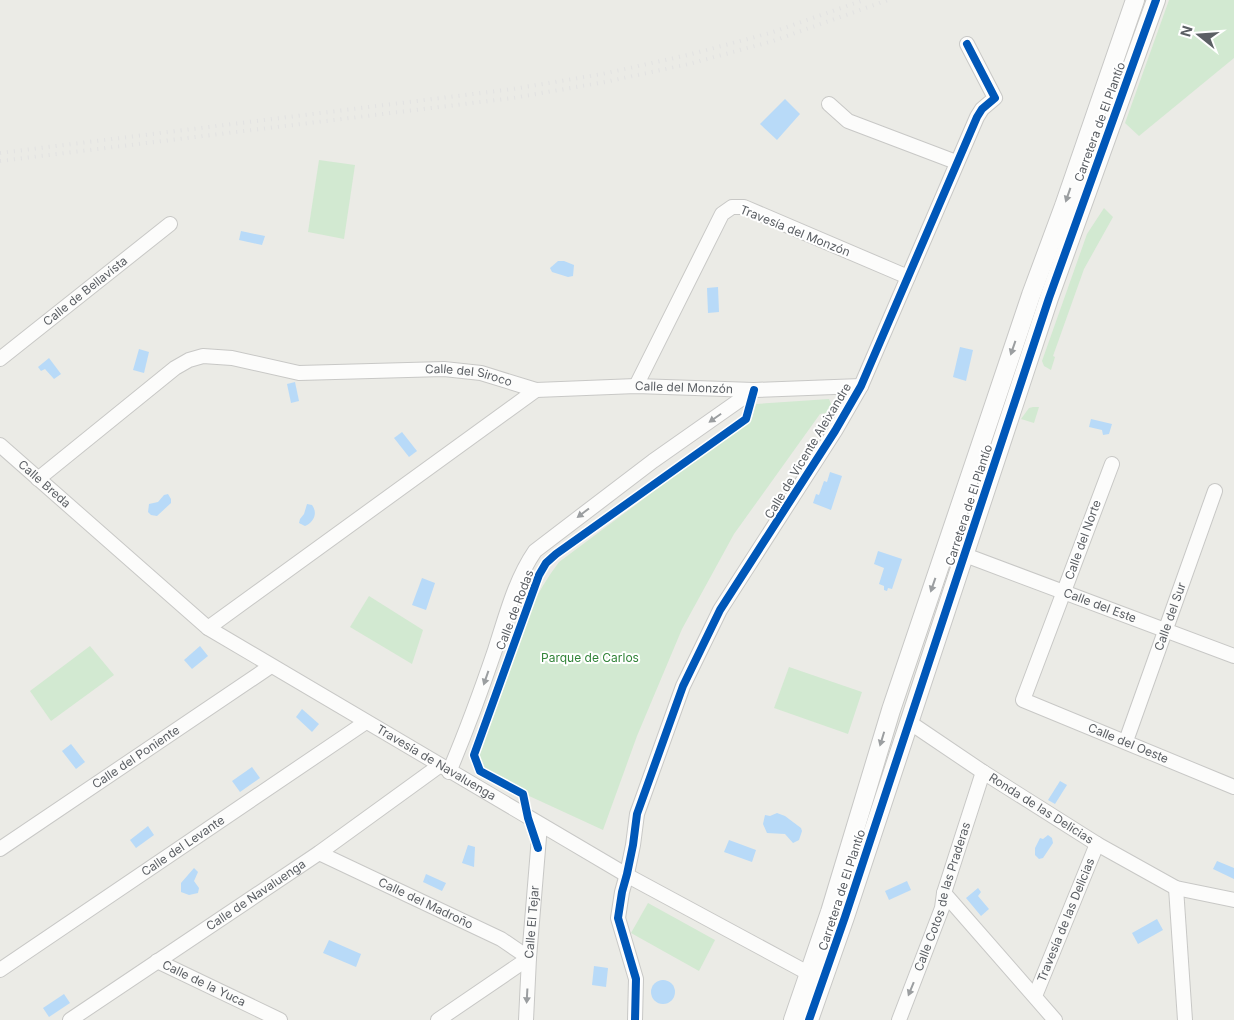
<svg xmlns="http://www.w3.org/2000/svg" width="1234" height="1020" font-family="Inter,sans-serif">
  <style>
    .green { fill: #d2e9d1 }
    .water { fill: #b8daf8 }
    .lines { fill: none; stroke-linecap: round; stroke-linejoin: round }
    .minor-casing { stroke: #c8c8c6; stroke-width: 16 }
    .tertiary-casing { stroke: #c8c8c6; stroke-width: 20 }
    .minor { stroke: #fcfcfb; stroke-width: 14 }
    .tertiary { stroke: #fcfcfb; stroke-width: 18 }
    .rail { stroke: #e2e2e2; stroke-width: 4; stroke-dasharray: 1 6; stroke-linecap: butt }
    .cycleway-casing { stroke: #fff; stroke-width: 11 }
    .cycleway { stroke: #0057b8; stroke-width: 8 }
    .oneway { fill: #9b9ea0 }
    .labels { text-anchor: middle; stroke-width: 4; stroke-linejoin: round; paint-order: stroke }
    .street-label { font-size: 12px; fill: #5b5f64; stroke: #fff }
    .park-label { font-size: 12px; fill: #328439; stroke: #fff }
  </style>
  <rect width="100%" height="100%" fill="#ebebe6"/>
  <g class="green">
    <polygon points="1169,0 1234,0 1234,58 1139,136 1125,123"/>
    <polygon points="319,160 355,165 344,239 308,232"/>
    <polygon points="1104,208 1113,217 1084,269 1053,356 1055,357 1051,370 1044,366 1042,361 1087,234"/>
    <path d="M829 399 834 411 820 414 734 534 682 629 637 736 603 830 486 776 475 747C501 685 518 616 559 562L752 418 756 404Z"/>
    <polygon points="1033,407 1039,407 1034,423 1021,419 1029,408"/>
    <polygon points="369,596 423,630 412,664 350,627"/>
    <polygon points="90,646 114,675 51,721 30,691"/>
    <polygon points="789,667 862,692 848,734 774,708"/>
    <polygon points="648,903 715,940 699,971 631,933"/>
  </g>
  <g class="water">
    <polygon points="785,99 800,114 777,140 760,124"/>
    <polygon points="241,231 265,236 262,245 239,240"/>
    <polygon points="558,261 564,261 574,265 573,276 568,277 552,272 550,268"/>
    <polygon points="718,287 719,312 708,313 707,288"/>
    <polygon points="960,347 973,350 966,381 953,377"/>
    <polygon points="139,349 149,352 144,373 133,370"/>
    <polygon points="49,358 61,374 54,379 45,369 41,371 38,367"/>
    <polygon points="295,382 299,401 291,403 287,384"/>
    <polygon points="1091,419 1112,424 1109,434 1103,435 1102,430 1089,427"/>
    <polygon points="402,432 417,451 409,457 394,438"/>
    <polygon points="830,472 842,476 831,510 813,503 816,494 819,495 824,481 827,482"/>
    <polygon points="168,494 171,499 171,503 157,516 151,515 148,512 149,504 158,502 164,495"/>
    <path d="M307 504 312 505C318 513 314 522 305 526L299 523 300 519 304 514Z"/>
    <polygon points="878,551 902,559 892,589 888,588 887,591 884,590 884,586 879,584 884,568 874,564"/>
    <polygon points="422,578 435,583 426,610 412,605"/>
    <polygon points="200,646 208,656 192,669 184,660"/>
    <polygon points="302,709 319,724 312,732 296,717"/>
    <polygon points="71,744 85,762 76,769 62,751"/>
    <polygon points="252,767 260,778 240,792 232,781"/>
    <polygon points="1060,781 1067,785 1055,804 1048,800"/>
    <polygon points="777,813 785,816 801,828 802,831 799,840 793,843 785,834 767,833 763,824 765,815 770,816"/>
    <polygon points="148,826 154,835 136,848 130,840"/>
    <polygon points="1048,835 1052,838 1053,843 1043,858 1039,859 1035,855 1035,848 1040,838 1043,839"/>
    <polygon points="729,840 756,850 752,862 724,852"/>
    <polygon points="468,845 475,847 474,867 462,863"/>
    <polygon points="1217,861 1234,868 1234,879 1213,869"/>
    <polygon points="194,868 198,872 194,881 199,888 198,893 189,895 181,892 181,883"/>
    <polygon points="426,874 446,883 442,891 423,882"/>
    <polygon points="907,881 911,890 889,900 885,891"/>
    <polygon points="978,888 981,892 978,896 989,909 981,916 966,898"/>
    <polygon points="1157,919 1163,930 1138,944 1132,933"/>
    <polygon points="329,940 361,954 356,967 323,953"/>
    <polygon points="594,966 608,968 606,987 592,985"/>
    <circle cx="663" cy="992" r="12"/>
    <polygon points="64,994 70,1003 49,1017 43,1008"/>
  </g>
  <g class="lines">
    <g class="minor-casing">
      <g id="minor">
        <polyline points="829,104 848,121 956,162"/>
        <path id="s1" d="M0 359 170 224"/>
        <polyline points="636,386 722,214 732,207 744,207 908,277"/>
        <path id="s2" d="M536 390 636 386 754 390 861 386"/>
        <path id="s3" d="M0 445 208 628 630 877 808 973"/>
        <path id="s4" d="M1112 464 1023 700 1234 787"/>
        <path id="s5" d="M38 479 175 368 189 360 203 356 232 358 299 373 444 369 481 373 536 390 208 628"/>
        <path id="s6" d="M965 555 1234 656"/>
        <path id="s7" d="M909 722 983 772 1097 844 1176 888 1234 900"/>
        <path id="s8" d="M1126 741 1215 491"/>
        <path d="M449 772C466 732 481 691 495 650 506 616 515 580 535 551L653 461 754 390"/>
        <path id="s9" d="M0 849 271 666"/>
        <path id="s10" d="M319 853 501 939 529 958 438 1020"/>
        <polyline points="1176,888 1185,1020"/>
        <polyline points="944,893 1055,1020"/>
        <path id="s11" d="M157 961 280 1020"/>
        <path id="s12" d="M0 970 366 722"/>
        <path id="s13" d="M1035 996 1097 844"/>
        <path id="s14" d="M70 1020 319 853 439 766"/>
        <path id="s15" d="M526 1020 529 958 540 825"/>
        <polyline points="635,1020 636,979 618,918 622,892 627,874 633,845 637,814 683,686 720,610 835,431 861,386 977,117 982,109 995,98 967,44"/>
        <path id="s16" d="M899 1020 942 908 944 893 983 772"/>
      </g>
    </g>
    <g class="tertiary-casing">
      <g id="tertiary">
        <polyline points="793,1020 830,912 891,710 988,423 1031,295 1064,206 1135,0"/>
        <polyline points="809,1020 845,917 1049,298 1156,0"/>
      </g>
    </g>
    <use href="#minor" class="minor"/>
    <use href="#tertiary" class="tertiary"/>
    <g class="rail">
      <polyline points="0,153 513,89 602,74 688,55 770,33 864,0"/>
      <polyline points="0,161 513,98 605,82 689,64 773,41 888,0"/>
    </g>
    <g class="cycleway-casing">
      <g id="cycleway">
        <polyline points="538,848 528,818 523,794 480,771 474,755 539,575 546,563 556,554 746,419 754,390"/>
        <polyline points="635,1020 636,979 618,918 622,892 627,874 633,845 637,814 683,686 720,610 835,431 861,386 977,117 982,109 995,98 967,44"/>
        <polyline points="809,1020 845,917 1049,298 1156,0"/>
      </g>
    </g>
    <use href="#cycleway" class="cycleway"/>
  </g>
  <defs><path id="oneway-solid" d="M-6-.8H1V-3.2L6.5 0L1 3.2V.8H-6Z" transform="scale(1.25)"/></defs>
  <g class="oneway">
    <use href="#oneway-solid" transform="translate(1068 195) rotate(109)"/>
    <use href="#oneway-solid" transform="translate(1013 348) rotate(109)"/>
    <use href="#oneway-solid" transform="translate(715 418) rotate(145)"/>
    <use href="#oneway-solid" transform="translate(583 513) rotate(143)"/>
    <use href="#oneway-solid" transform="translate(933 585) rotate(109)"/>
    <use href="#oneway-solid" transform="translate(486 678) rotate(109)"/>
    <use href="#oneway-solid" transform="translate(882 739) rotate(107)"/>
    <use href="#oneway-solid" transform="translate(911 989) rotate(112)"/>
    <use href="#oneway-solid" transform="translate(527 996) rotate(93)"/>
  </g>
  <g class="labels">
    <g class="street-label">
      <text transform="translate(1100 122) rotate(-70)" y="4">Carretera de El Plantío</text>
      <text transform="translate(795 231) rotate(22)" y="4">Travesía del Monzón</text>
      <text dy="4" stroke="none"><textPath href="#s1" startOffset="109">Calle de Bellavista</textPath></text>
      <text dy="4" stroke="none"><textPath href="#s5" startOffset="475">Calle del Siroco</textPath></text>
      <text dy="4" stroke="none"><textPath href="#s2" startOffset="148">Calle del Monzón</textPath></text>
      <text transform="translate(808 451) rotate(-59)" y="4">Calle de Vicente Aleixandre</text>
      <text dy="4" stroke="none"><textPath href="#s3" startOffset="59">Calle Breda</textPath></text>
      <text transform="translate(969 505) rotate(-72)" y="4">Carretera de El Plantío</text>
      <text transform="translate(1083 540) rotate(-70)" y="4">Calle del Norte</text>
      <text dy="4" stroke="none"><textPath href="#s6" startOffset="144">Calle del Este</textPath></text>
      <text transform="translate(515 610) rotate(-69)" y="4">Calle de Rodas</text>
      <text dy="4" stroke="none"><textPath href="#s8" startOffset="132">Calle del Sur</textPath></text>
      <text dy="4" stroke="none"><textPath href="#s4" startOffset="366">Calle del Oeste</textPath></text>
      <text dy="4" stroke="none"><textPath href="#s9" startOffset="164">Calle del Poniente</textPath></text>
      <text dy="4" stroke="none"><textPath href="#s3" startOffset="542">Travesía de Navaluenga</textPath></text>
      <text dy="4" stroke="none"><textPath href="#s7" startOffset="158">Ronda de las Delicias</textPath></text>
      <text dy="4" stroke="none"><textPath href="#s12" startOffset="221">Calle del Levante</textPath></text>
      <text transform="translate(842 890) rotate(-72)" y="4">Carretera de El Plantío</text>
      <text dy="4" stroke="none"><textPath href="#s14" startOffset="224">Calle de Navaluenga</textPath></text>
      <text dy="4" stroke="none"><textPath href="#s16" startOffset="131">Calle Cotos de las Praderas</textPath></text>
      <text dy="4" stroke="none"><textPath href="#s10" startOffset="118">Calle del Madroño</textPath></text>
      <text dy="4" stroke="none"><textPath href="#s13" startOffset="82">Travesía de las Delicias</textPath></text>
      <text dy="4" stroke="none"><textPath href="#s15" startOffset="98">Calle El Tejar</textPath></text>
      <text dy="4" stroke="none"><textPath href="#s11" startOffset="52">Calle de la Yuca</textPath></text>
    </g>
    <g class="park-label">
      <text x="590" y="662">Parque de Carlos</text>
    </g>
  </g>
  <g transform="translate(1199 35) rotate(287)" stroke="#ffffff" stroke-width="4" paint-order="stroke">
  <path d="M0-4L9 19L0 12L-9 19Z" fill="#5b5f64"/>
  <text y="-8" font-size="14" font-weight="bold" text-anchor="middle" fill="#5b5f64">N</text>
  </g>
</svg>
